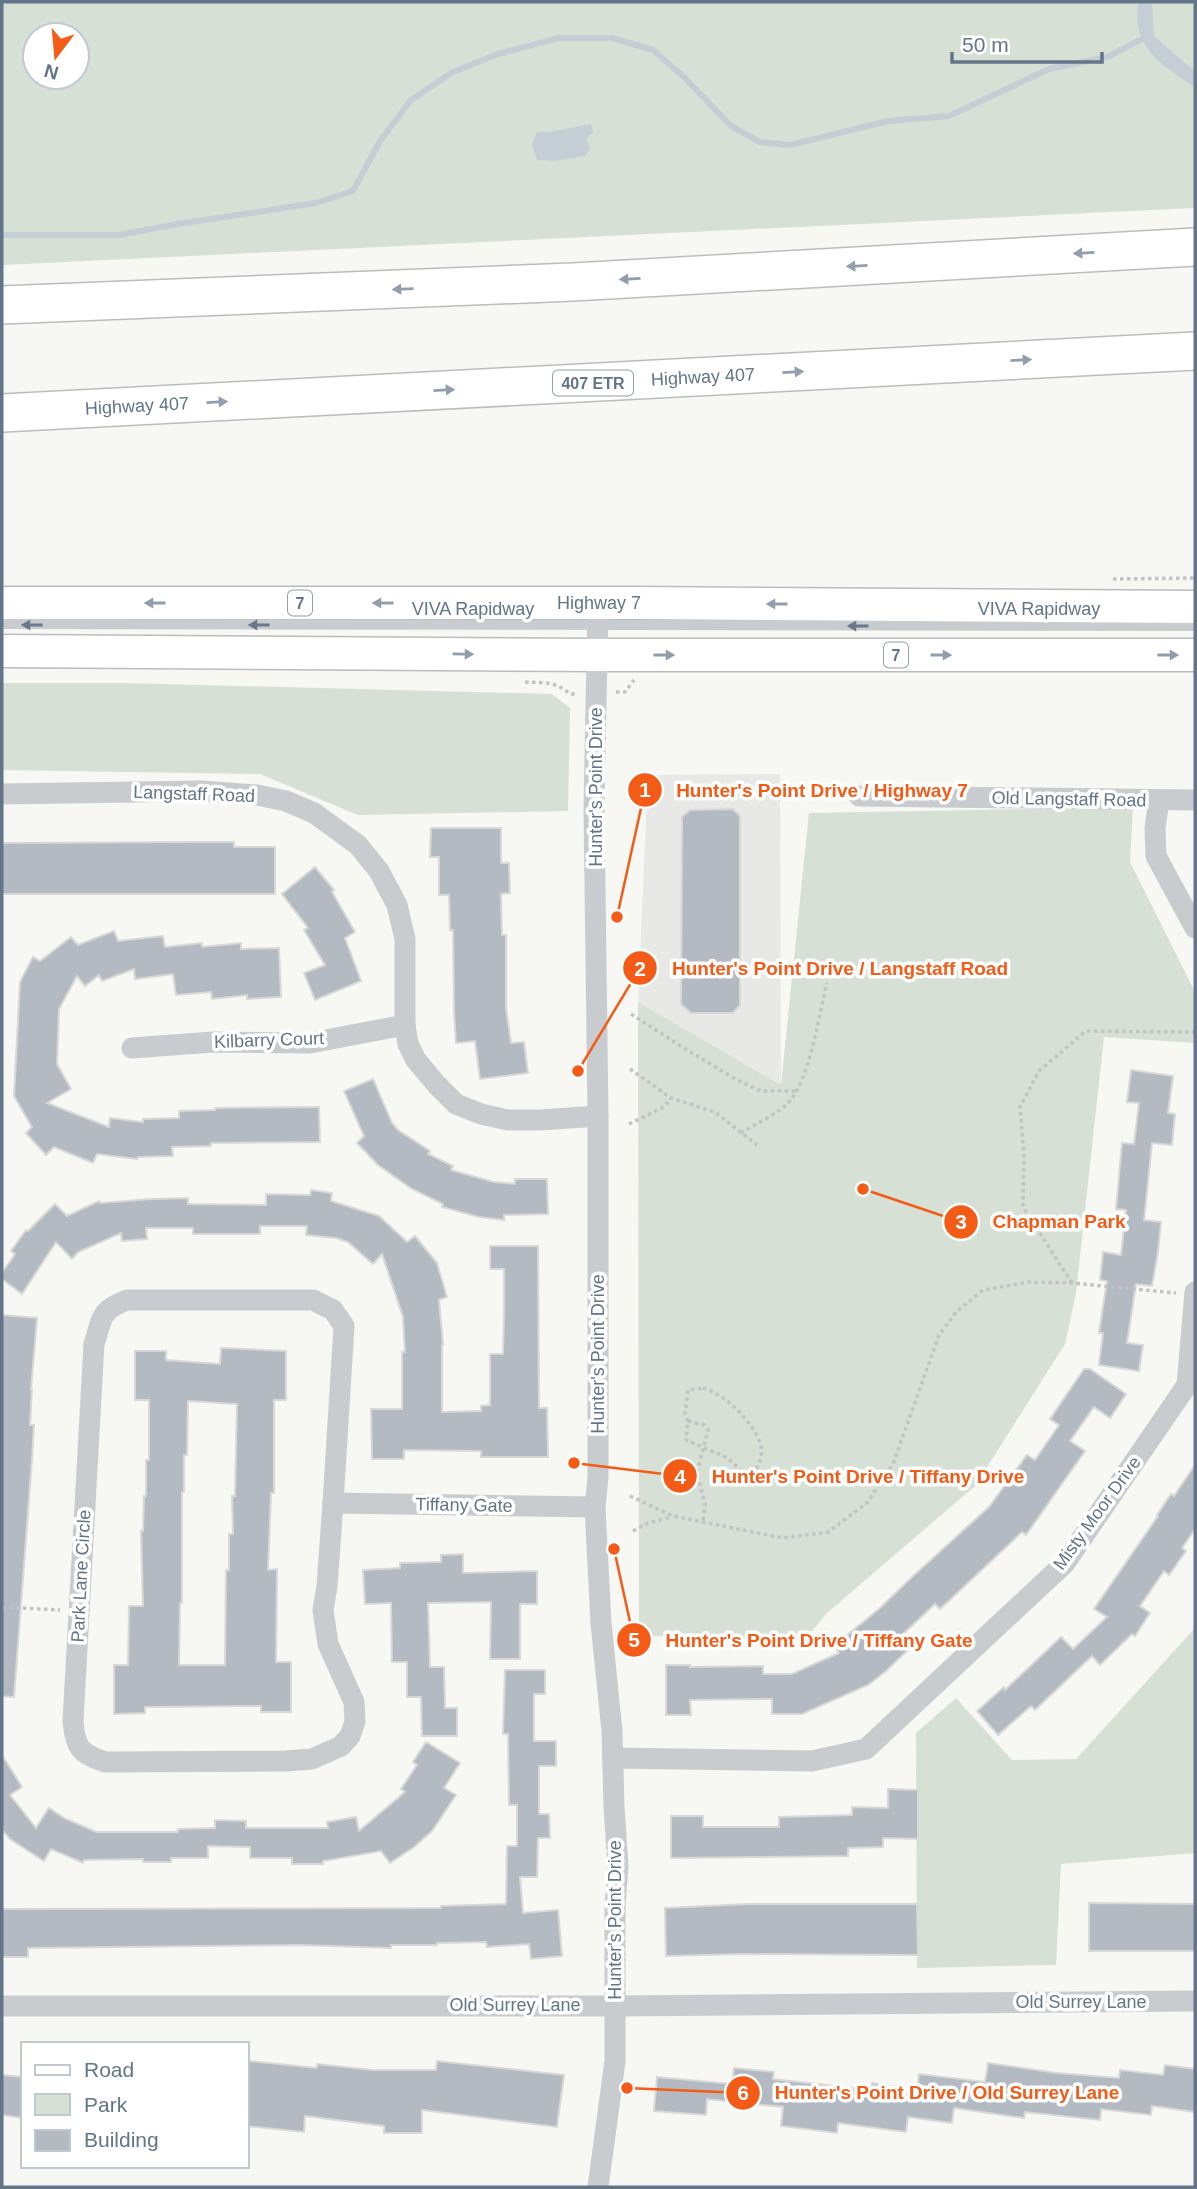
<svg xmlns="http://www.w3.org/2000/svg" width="1197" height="2189" font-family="Helvetica,sans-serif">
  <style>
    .built { fill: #e8e9e7 }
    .green { fill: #d7e0d4; fill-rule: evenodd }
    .water { fill: #c4ced4 }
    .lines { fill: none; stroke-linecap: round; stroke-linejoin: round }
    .stream { stroke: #c4ced4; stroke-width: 6 }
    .building { fill: #b3bac1; stroke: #d8d9d6; stroke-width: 2; fill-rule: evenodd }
    .primary-casing { stroke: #b9bdc1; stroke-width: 35 }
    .highway-casing { stroke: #babdc0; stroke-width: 40 }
    .path { stroke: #c2c3c5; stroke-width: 3.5; stroke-dasharray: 3.5 3.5; stroke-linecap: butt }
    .lane { stroke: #c9cccf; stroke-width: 10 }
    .street { stroke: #c9cccf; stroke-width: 21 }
    .primary { stroke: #fff; stroke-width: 32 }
    .highway { stroke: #fff; stroke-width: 37 }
    .oneway { fill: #929eac }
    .oneway2 { fill: #68798c }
    .labels { text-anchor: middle; stroke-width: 7; stroke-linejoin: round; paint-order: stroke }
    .shield { fill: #fff; stroke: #929eac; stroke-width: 2 }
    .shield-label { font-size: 16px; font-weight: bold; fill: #637588 }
    .street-label { font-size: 18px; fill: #637588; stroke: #fff }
    .leader { fill: none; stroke: #f45b17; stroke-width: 2.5 }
    .callout-dot { fill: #f45b17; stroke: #fff; stroke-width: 2.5 }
    .mark-label { font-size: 21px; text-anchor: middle; font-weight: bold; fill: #fff }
    .callout-label { font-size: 19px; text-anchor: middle; font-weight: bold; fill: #f45b17; stroke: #fff; stroke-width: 7; stroke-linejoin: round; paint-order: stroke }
  </style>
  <rect width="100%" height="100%" fill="#f7f7f3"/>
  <polygon class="built" points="780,774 781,1085 638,1002 648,775"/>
  <g class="green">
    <path d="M2 2H1195V208L2 265ZM35 35H77V77H35Z"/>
    <polygon points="2,683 123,683 552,694 570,708 568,811 358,815 260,774 2,770"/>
    <polygon points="1133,807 1130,862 1195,992 1195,1043 1104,1037 1076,1293 1065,1344 975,1486 827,1613 806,1638 639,1636 638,1002 781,1085 809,813"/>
    <polygon points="1195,1628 1195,1853 1061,1864 1056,1965 917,1968 916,1733 956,1698 1012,1760 1076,1759"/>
  </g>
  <g class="water">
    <path d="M1138 2H1152L1154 36 1186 64 1195 70V87C1162 65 1131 48 1138 2Z"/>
    <polygon points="591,124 593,132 586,140 590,148 585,156 555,161 537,160 532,144 537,132 550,132"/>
  </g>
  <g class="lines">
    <polyline class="stream" points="2,235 119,235 178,224 316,203 353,191 380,141 411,100 451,73 498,54 559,38 612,38 653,50 685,78 731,126 760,142 790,145 888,121 949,116 1049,69 1107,57 1148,36"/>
  </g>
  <g class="building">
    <polygon points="733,809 740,816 740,1005 733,1013 691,1013 681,1004 682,817 690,810"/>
    <polygon points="431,828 501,828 501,863 509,863 510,893 501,894 502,935 506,935 506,1008 511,1043 524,1042 528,1073 480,1079 475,1041 456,1043 454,1011 453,930 450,930 449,895 439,895 439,857 430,857"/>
    <polygon points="190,842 234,842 234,847 275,847 275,894 2,894 2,843"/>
    <polygon points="315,867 334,890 332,892 355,932 345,938 361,981 315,1000 304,973 325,965 304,930 308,928 282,894"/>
    <polygon points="114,931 118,941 163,936 165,947 202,943 202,947 241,943 241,949 279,948 281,997 247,999 247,995 212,999 211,992 176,995 173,974 135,979 134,969 102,981 99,975 85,986 77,976 59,1009 57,1064 71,1089 47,1103 109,1127 110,1118 143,1122 143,1119 179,1118 179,1111 215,1110 215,1108 319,1107 320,1142 211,1143 211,1146 172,1147 173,1156 138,1157 137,1159 97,1154 93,1163 54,1147 46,1155 26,1133 32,1127 14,1096 20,982 33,957 40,961 71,937 78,945"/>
    <polygon points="1131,1070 1173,1076 1168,1113 1175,1114 1172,1145 1152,1143 1144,1220 1161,1222 1158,1252 1152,1286 1136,1284 1127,1343 1143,1345 1139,1371 1099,1365 1103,1333 1099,1333 1107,1281 1100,1280 1103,1252 1121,1255 1126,1210 1116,1209 1122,1143 1134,1144 1139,1103 1127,1102"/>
    <polygon points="373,1079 392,1123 398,1130 430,1151 428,1154 453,1166 451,1170 494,1182 515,1184 515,1179 547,1179 548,1214 504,1215 504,1220 479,1217 442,1207 443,1204 412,1189 378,1165 357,1143 364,1136 344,1091"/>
    <polygon points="311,1190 332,1193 331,1201 379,1216 407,1242 415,1236 437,1263 447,1297 439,1300 443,1344 442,1345 442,1412 481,1411 481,1406 490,1405 490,1354 503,1354 504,1316 504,1269 490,1269 490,1246 538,1246 539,1408 547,1408 548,1457 481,1457 481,1451 404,1450 404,1459 372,1459 371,1409 402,1409 402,1352 405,1352 403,1317 382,1254 373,1264 348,1242 336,1238 306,1235 307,1226 260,1226 260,1234 193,1234 193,1228 146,1228 147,1239 122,1241 121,1233 78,1252 72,1259 56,1242 22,1294 2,1279 2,1273 15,1254 11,1251 26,1230 28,1231 55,1204 67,1216 99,1201 100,1203 152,1199 188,1198 188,1204 266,1205 266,1194 310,1195"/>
    <polygon points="2,1315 37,1318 31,1389 32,1389 30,1425 34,1425 32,1459 14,1697 2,1696"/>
    <path d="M221 1348 286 1351V1400H274V1493H271L268 1570 277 1569 276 1662H291V1712H261V1706L145 1707V1713L114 1714V1665H128L129 1606H143L141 1531H143L144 1496H146V1460H149V1400H135V1351H166V1360L220 1364ZM188 1401 237 1404 235 1496H232L233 1534H229V1570H226L225 1665H179L180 1603H182V1492H184V1455H187Z"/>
    <polygon points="1084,1369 1090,1369 1126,1394 1110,1418 1094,1407 1070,1441 1085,1451 1026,1535 1022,1532 940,1609 935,1604 903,1634 913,1645 886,1671 868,1685 802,1714 772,1714 772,1699 690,1700 691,1715 666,1715 666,1665 690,1665 690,1667 763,1666 763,1674 792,1674 839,1653 834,1646 879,1609 911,1578 989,1507 1027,1455 1035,1460 1059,1425 1050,1419"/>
    <polygon points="1195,1465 1195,1529 1182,1548 1186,1551 1169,1575 1164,1571 1140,1606 1150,1613 1135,1636 1132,1634 1100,1665 1092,1656 1035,1710 1031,1706 998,1735 977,1711 1004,1687 1005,1690 1061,1637 1073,1649 1107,1617 1094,1609 1158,1516 1157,1515 1171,1494 1174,1496"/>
    <polygon points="463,1554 463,1573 537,1571 537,1604 520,1604 520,1659 490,1659 491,1602 428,1603 430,1667 444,1667 445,1708 457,1708 457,1736 422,1736 421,1697 407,1697 407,1662 392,1662 391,1603 365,1604 363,1570 400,1568 400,1563 441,1562 441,1555"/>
    <polygon points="505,1670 545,1670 545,1694 534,1694 534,1741 556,1741 556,1766 539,1766 539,1814 549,1814 550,1838 538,1838 537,1877 520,1877 523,1913 558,1910 562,1956 531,1959 529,1944 487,1947 486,1942 437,1943 437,1945 391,1945 391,1948 299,1945 28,1948 28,1957 2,1957 2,1909 441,1908 441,1906 506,1904 507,1846 517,1846 517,1805 509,1805 508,1734 503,1734"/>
    <polygon points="426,1742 460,1763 444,1788 456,1795 432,1831 414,1847 390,1863 381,1851 323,1861 323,1864 292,1864 292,1858 250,1858 250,1847 208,1846 208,1858 171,1858 171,1862 143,1862 143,1859 84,1860 83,1863 51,1849 44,1861 10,1839 2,1830 2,1755 22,1787 10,1795 36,1828 49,1808 64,1818 96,1832 178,1832 178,1829 215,1828 215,1820 246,1821 246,1828 328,1828 327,1822 356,1817 359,1831 405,1792 401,1789 417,1765 413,1762"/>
    <polygon points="888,1789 918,1790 918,1839 883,1838 883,1847 848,1848 848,1856 671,1858 671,1816 703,1816 703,1827 779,1827 779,1817 852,1815 852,1807 888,1808"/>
    <polygon points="1089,1903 1195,1904 1195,1951 1089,1951"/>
    <polygon points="748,1904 917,1904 918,1955 741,1954 666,1956 665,1908"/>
    <polygon points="249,2061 317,2068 317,2064 373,2070 436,2070 437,2061 564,2075 557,2127 422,2110 422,2133 384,2133 384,2126 305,2116 304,2132 247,2126"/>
    <polygon points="988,2063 1057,2073 1119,2078 1120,2070 1163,2075 1165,2065 1195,2069 1195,2112 1152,2106 1151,2115 1101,2109 1100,2120 1025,2112 1024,2118 954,2108 952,2123 908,2117 906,2132 838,2123 837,2133 781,2126 783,2107 707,2099 706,2115 654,2111 657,2077 732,2084 734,2068 774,2072 773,2079 871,2090 872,2083 917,2090 919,2074 985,2082"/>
    <polygon points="2,2075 23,2077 23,2118 2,2115"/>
  </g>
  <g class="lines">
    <g class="primary-casing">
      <g id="primary">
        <polyline points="2,603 638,603 1195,607"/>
        <polyline points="2,651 596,655 1195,655"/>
      </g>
    </g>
    <g class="highway-casing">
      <g id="highway">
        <polyline points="2,305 573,282 1195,247"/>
        <polyline points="2,413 1195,351"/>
      </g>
    </g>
    <g class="path">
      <polyline points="1113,579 1195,578"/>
      <path d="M525 682C545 683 555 681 570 694H577"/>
      <polyline points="616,692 625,692 634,680"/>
      <polyline points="631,1014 679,1045 737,1080 761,1091 796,1091"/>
      <polyline points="630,1069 671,1098 715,1112 757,1145"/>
      <polyline points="629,1124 664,1107 671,1098"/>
      <path d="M741 1133C755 1124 777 1114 788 1103 810 1080 819 1014 827 983"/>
      <polyline points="1072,1283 1023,1207 1024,1153 1020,1107 1039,1071 1086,1031 1195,1032"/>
      <path d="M703 1388C725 1394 755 1423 761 1446 763 1456 759 1465 754 1473H743L728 1458 686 1440 688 1421 685 1414 688 1390Z"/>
      <polyline points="688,1421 704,1425 708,1430 697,1473 705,1504 703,1523"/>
      <polyline points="630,1496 673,1516 783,1538 828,1532 867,1503 893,1464 939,1335 956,1312 983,1290 1029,1282 1072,1283 1176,1293"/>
      <polyline points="633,1531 648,1523 671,1517"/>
      <polyline points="2,1607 60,1610"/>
    </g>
    <polyline class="lane" points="2,624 1195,626"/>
    <g class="street">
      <polyline points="598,603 594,809 598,1116 598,1477 595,1507 601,1623 612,1731 614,1807 618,1866 615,1906 615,2061 598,2187"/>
      <polyline points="2,794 201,791 257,795 286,801 314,813 358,845 379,871 397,905 405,939 405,1025 408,1044 416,1060 437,1085 456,1104 481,1114 508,1120 540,1120 598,1116"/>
      <polyline points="859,796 1195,800"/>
      <polyline points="1159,800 1155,828 1156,856 1195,928"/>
      <polyline points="132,1048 213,1042 310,1043 405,1025"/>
      <path d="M127 1300H313L333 1310 344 1326 333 1503 327 1586 323 1610 328 1644 354 1702 355 1722 350 1736 341 1746 312 1759 286 1761 105 1762C80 1754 75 1747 73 1721L94 1344C103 1317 99 1311 127 1300Z"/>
      <polyline points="333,1503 595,1507"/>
      <polyline points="613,1758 812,1761 866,1749 1065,1563 1187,1385 1195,1292"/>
      <polyline points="2,2006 615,2006 1195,2001"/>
    </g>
    <use href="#primary" class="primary"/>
    <use href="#highway" class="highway"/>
  </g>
  <defs><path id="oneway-solid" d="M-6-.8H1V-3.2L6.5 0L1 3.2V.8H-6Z" transform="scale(1.75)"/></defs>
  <g class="oneway">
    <use href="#oneway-solid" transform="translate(1084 253) rotate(177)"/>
    <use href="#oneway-solid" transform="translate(857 266) rotate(177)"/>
    <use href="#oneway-solid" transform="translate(630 279) rotate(177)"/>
    <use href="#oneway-solid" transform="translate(403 289) rotate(178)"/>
    <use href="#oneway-solid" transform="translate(1021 360) rotate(-3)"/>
    <use href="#oneway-solid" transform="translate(793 372) rotate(-3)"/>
    <use href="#oneway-solid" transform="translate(444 390) rotate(-3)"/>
    <use href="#oneway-solid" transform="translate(217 402) rotate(-3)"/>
    <use href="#oneway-solid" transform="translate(155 603) rotate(-180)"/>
    <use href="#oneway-solid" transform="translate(383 603) rotate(-180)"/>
    <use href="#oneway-solid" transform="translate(777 604) rotate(-180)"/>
    <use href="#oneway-solid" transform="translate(463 654) rotate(1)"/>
    <use href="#oneway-solid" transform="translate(664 655)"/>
    <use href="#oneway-solid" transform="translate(941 655)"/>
    <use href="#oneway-solid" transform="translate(1168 655)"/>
  </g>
  <g class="oneway2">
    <use href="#oneway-solid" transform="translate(32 625) rotate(-180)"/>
    <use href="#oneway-solid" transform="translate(259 625) rotate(-180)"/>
    <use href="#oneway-solid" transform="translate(858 626) rotate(180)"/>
  </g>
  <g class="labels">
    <g class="shield">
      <rect x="553" y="370.5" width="80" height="25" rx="5"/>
      <rect x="288" y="590.5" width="24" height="25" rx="5"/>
      <rect x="884" y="642.5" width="24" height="25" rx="5"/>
    </g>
    <g class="shield-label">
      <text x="593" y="389">407 ETR</text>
      <text x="300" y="609">7</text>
      <text x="896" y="661">7</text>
    </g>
    <g class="street-label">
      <text transform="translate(703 377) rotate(-3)" y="6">Highway 407</text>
      <text transform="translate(137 406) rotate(-3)" y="6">Highway 407</text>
      <text x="599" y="609">Highway 7</text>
      <text x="473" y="615">VIVA Rapidway</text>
      <text x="1039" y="615">VIVA Rapidway</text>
      <text transform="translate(596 787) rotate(-90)" y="6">Hunter's Point Drive</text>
      <text transform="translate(194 794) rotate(2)" y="6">Langstaff Road</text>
      <text transform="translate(1069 799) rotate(1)" y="6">Old Langstaff Road</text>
      <text transform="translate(269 1040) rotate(-2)" y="6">Kilbarry Court</text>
      <text transform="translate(598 1354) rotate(-90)" y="6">Hunter's Point Drive</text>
      <text transform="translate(464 1505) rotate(1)" y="6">Tiffany Gate</text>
      <text transform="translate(1097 1513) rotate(-54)" y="6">Misty Moor Drive</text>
      <text transform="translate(81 1576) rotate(-87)" y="6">Park Lane Circle</text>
      <text transform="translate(615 1920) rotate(-90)" y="6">Hunter's Point Drive</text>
      <text x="1081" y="2008">Old Surrey Lane</text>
      <text x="515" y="2011">Old Surrey Lane</text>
    </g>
  </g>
  <path class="leader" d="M617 917L645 790M578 1071L640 968M863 1189L961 1222M574 1463L680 1476M614 1549L634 1640M627 2088L743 2093"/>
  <g class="callout-dot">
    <circle cx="617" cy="917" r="7"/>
    <circle cx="578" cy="1071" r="7"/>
    <circle cx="863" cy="1189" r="7"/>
    <circle cx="574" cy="1463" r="7"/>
    <circle cx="614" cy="1549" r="7"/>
    <circle cx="627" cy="2088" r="7"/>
    <circle cx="645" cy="790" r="18"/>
    <circle cx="640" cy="968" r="18"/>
    <circle cx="961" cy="1222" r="18"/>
    <circle cx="680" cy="1476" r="18"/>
    <circle cx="634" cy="1640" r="18"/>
    <circle cx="743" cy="2093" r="18"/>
  </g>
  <g class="mark-label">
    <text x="645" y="797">1</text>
    <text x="640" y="976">2</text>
    <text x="961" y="1229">3</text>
    <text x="680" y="1484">4</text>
    <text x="634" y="1647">5</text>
    <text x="743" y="2100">6</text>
  </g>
  <g class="callout-label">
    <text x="822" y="797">Hunter's Point Drive / Highway 7</text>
    <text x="840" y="975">Hunter's Point Drive / Langstaff Road</text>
    <text x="1059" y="1228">Chapman Park</text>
    <text x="868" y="1483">Hunter's Point Drive / Tiffany Drive</text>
    <text x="819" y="1647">Hunter's Point Drive / Tiffany Gate</text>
    <text x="947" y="2099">Hunter's Point Drive / Old Surrey Lane</text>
  </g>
  <rect width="1197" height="2189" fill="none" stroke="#637588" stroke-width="7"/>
  <rect x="21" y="2042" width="228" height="126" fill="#ffffff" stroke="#c1c8cf" stroke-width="2"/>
  <rect x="35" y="2065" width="35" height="10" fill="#ffffff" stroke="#c1c8cf" stroke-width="2"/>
  <text x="84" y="2077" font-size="21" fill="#637588">Road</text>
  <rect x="35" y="2094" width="35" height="21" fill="#d7e0d4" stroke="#c1c8cf" stroke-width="2"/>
  <text x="84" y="2112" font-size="21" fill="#637588">Park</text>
  <rect x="35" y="2130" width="35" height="21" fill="#b3bac1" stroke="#c1c8cf" stroke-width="2"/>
  <text x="84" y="2147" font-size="21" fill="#637588">Building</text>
  <g transform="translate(56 56) rotate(196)"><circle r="33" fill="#ffffff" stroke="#c1c8cf" stroke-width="2"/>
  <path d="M0-5L12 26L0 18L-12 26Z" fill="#f45b17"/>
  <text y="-10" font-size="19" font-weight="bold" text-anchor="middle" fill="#637588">N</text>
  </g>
  <path d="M952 52v10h150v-10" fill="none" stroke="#637588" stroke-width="3.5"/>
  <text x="962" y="52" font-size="21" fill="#637588" stroke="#ffffff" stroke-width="5" paint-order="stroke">50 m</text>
</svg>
